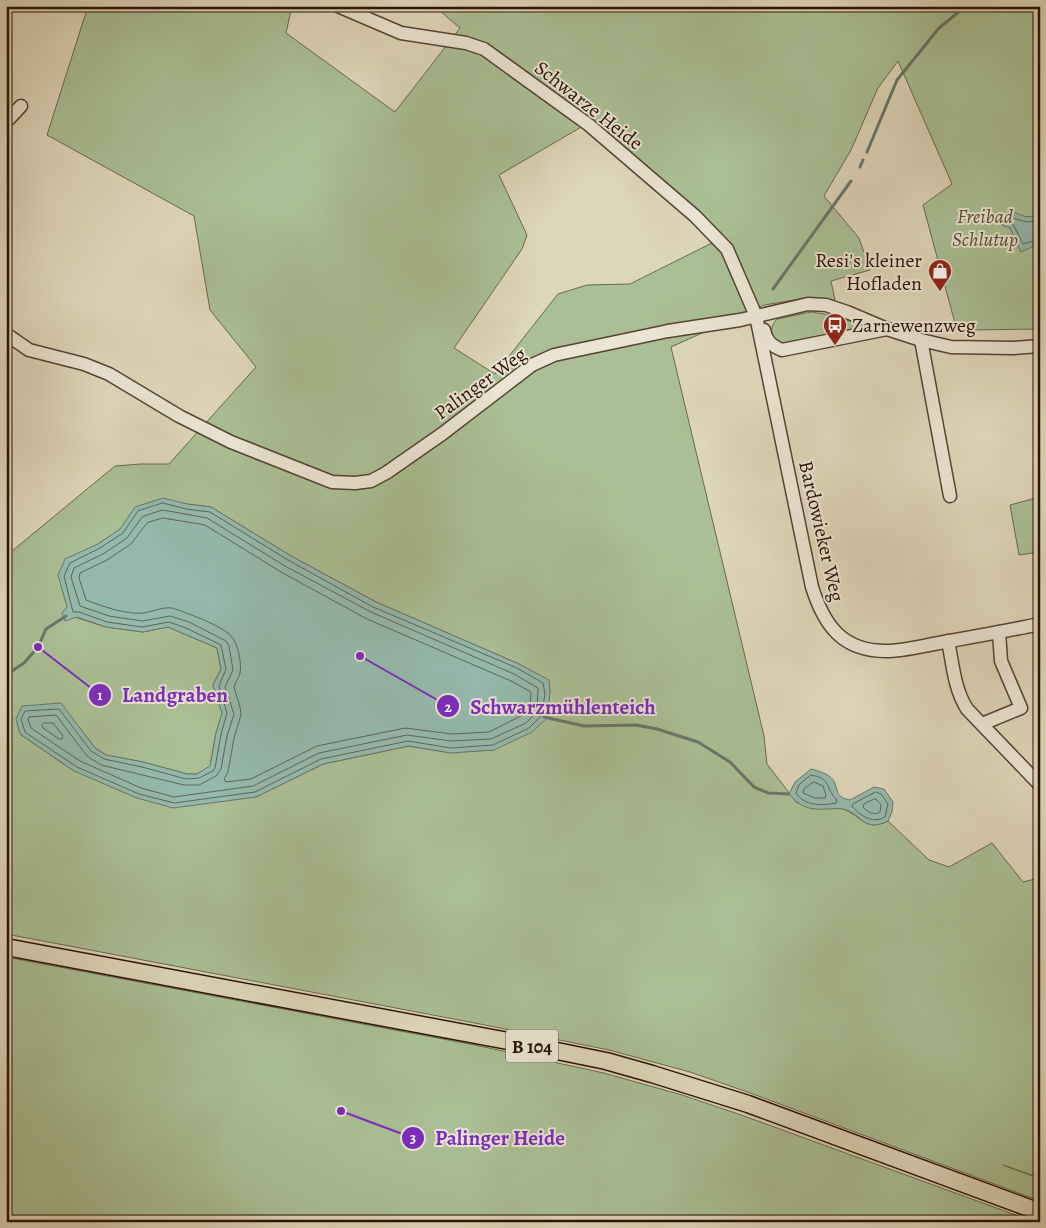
<svg xmlns="http://www.w3.org/2000/svg" width="1046" height="1228" font-family="Alegreya,serif">
  <style>
    .green { fill: #aabf95; stroke: #6a684d; fill-rule: evenodd }
    .water { fill: #94b9ac; stroke: #697669 }
    .lines { fill: none; stroke-linecap: round; stroke-linejoin: round }
    .shore { stroke: #5e6558; stroke-width: 1 }
    .stream { stroke: #697669; stroke-width: 3 }
    .minor-casing { stroke: #564232; stroke-width: 15 }
    .major-casing { stroke: #291105; stroke-width: 19 }
    .minor { stroke: #eae4d2; stroke-width: 12 }
    .major { stroke: #ded6ba; stroke-width: 16 }
    .labels { text-anchor: middle; stroke-width: 4; stroke-linejoin: round; paint-order: stroke }
    .shield { fill: #eae4d2; stroke: #635042; stroke-width: 1 }
    .shield-label { font-size: 19px; font-weight: bold; fill: #291105 }
    .street-label { font-size: 20px; fill: #291105; stroke: #eae4d2 }
    .park-label { font-size: 20px; font-style: italic; fill: #564e37; stroke: #eae4d2 }
    .poi-label { font-size: 20px; fill: #291105; stroke: #eae4d2; text-anchor: end }
    .leader { fill: none; stroke: #7b2cbf; stroke-width: 2 }
    .callout-dot { fill: #7b2cbf; stroke: #eae4d2; stroke-width: 2 }
    .mark-label { font-size: 15px; text-anchor: middle; font-weight: bold; fill: #fff }
    .callout-label { font-size: 21px; text-anchor: middle; font-weight: bold; fill: #7b2cbf; stroke: #eae4d2; stroke-width: 4; stroke-linejoin: round; paint-order: stroke }
  </style>
  <rect width="100%" height="100%" fill="#ded6ba"/>
  <filter id="stains"><feTurbulence type="fractalNoise" baseFrequency=".004" numOctaves="4"/><feColorMatrix values="0 0 0 0 .2 0 0 0 0 .09 0 0 0 0 .02 0 0 0 .5 -.17"/></filter>
  <radialGradient id="worn" r=".72"><stop offset=".6" stop-color="#630" stop-opacity="0"/><stop offset="1" stop-color="#630" stop-opacity=".3"/></radialGradient>
  <g class="green">
    <path d="M88 6H292L286 33 395 112 460 28 434 6H1040V329L968 330 964 327H956L923 205 952 184 898 61 878 88 851 150 824 196 859 238 870 270 831 281 835 300 817 298 801 299 764 305 671 347 764 736 767 764 797 803C811 805 825 806 839 808 861 813 863 833 888 821L929 860 949 867 992 843 1023 882 1035 879 1040 889V1178L1003 1165 1040 1179V1201L753 1094 690 1072 609 1050 480 1024 6 934V556L115 466 141 464H169L256 367 210 310 194 216 47 135ZM590 122 720 239 630 284 587 285 558 294 495 374 454 348 522 249 527 235 499 175ZM187 504 211 507 291 556 376 602 519 664 548 680 550 693 451 753 409 746 323 764 256 797 74 771 20 734 79 727 95 748 106 755 143 762 187 774H197L210 767 216 733 223 713 213 685 221 669 217 648 168 627 143 632 106 627 62 613 67 608 98 544 121 529Z"/>
    <path d="M811 312 837 316 865 327 783 343C771 340 768 328 777 319Z"/>
    <polygon points="1040,497 1040,552 1019,555 1010,505"/>
    <polygon points="6,957 475,1045 604,1073 682,1095 744,1116 1035,1222 6,1222"/>
  </g>
  <g class="water">
    <polygon points="1009,211 1027,217 1040,215 1040,243 1021,252 1010,228 1002,225"/>
    <polygon points="163,498 187,504 211,507 291,556 376,602 519,664 549,680 550,693 547,718 532,732 494,750 451,753 409,746 323,764 256,797 173,808 137,798 74,771 20,734 16,719 22,706 61,703 95,748 106,755 143,762 187,774 197,774 210,766 216,733 222,713 213,685 221,669 217,648 168,627 143,632 106,627 77,617 65,621 62,613 67,607 58,575 65,559 98,544 120,529 135,507"/>
    <path d="M811 769C818 771 828 773 833 780 840 791 833 796 850 800L874 787 884 789 893 802 892 812 888 821C863 833 863 814 843 809 838 808 832 809 827 809 810 810 801 808 789 794L795 782Z"/>
  </g>
  <g class="lines">
    <g class="shore">
      <polyline points="1040,220 1027,222 1012,218 1010,221 1014,226 1023,244 1040,239"/>
      <polygon points="163,503 186,509 210,512 288,560 373,607 517,668 543,683 545,693 542,715 529,728 493,745 451,748 408,741 321,759 255,792 174,803 139,794 77,767 25,732 21,719 25,711 59,709 91,751 104,759 142,767 186,779 199,778 213,771 215,768 221,734 227,713 219,686 226,669 221,645 186,628 169,622 142,627 107,622 79,612 73,612 64,576 70,563 100,548 123,533 138,511"/>
      <polygon points="163,510 207,518 285,566 371,612 514,674 538,688 537,712 526,723 491,739 451,741 407,735 319,753 253,786 174,797 141,788 80,761 31,728 28,720 29,717 56,715 87,756 101,765 184,785 199,785 216,776 221,769 227,736 234,714 225,687 233,670 229,646 226,641 189,622 170,616 142,621 109,616 80,606 71,577 74,568 103,554 127,538 142,517"/>
      <path d="M163 518 205 525 281 572 367 619 511 681 531 692 530 708 521 716 489 732 452 734 405 728 317 746 251 779 226 782 224 779 228 772 234 738 241 715 240 707 234 687C235 683 239 678 240 673 242 664 238 643 231 636 223 626 185 612 172 608 162 607 154 611 144 613 126 615 102 606 86 600L79 578 80 573 107 560 131 544 147 523Z"/>
      <polygon points="44,723 53,723 63,736 62,739 59,739 43,728 42,725"/>
      <path d="M811 775C832 778 825 789 837 800L836 803C822 806 804 806 796 793L799 785Z"/>
      <polygon points="814,782 823,786 826,795 825,798 815,798 803,793 804,789"/>
      <path d="M876 792 881 794 888 804 885 817C873 824 860 816 852 806L853 804Z"/>
      <path d="M875 799 877 800 881 805 880 812C874 816 867 812 863 807L864 804Z"/>
    </g>
    <g class="stream">
      <polyline points="867,152 897,80 939,28 966,6"/>
      <polyline points="860,167 863,160"/>
      <polyline points="773,289 851,181"/>
      <polyline points="6,675 24,663 38,647 46,629 66,616"/>
      <polyline points="544,717 584,726 636,725 657,729 698,742 730,762 754,787 768,793 789,794"/>
    </g>
    <g class="minor-casing">
      <g id="minor">
        <path d="M338 6 401 33 466 43 484 49 589 125 695 216 727 249 756 316 812 587C824 625 842 651 886 651 903 651 922 646 939 643 972 637 1006 631 1040 624"/>
        <polyline points="6,122 21,106"/>
        <path d="M764 330C766 341 772 346 782 350L887 329"/>
        <polyline points="6,334 29,350 84,364 109,374 179,416 231,442 332,482 355,483 371,481 386,473 442,434 532,365 554,355 668,331 740,320 808,304 826,305 847,312 887,329 921,340 951,347 1013,348 1040,346"/>
        <polyline points="921,340 950,496"/>
        <path d="M948 641C953 665 954 688 967 709L1040 785"/>
        <polyline points="982,724 1021,708 1001,661 999,632"/>
      </g>
    </g>
    <g class="major-casing">
      <polyline id="major" points="6,947 513,1042 606,1061 652,1074 748,1104 1040,1212"/>
    </g>
    <use href="#minor" class="minor"/>
    <use href="#major" class="major"/>
  </g>
  <defs>
    <g id="shop-pin" transform="scale(1.25)"><path d="M0 17L-7.5 6A9.5 9.5 0 1 1 7.5 6Z" fill="#8f2418" stroke="#eae4d2"/><path d="M-5-2.5h2.3a2.7 3.5 0 0 1 5.4 0H5L5.5 6h-11ZM-1.5-2.5h3a1.5 2.3 0 0 0-3 0Z" fill="#fff"/></g>
    <g id="bus-pin" transform="scale(1.25)"><path d="M0 17L-7.5 6A9.5 9.5 0 1 1 7.5 6Z" fill="#8f2418" stroke="#eae4d2"/><path d="M-5-6H5V4H4V6H2V4H-2V6H-4V4H-5ZM-3.5-4V0h7V-4ZM-3.5 1.2v1.5H-2V1.2ZM2 1.2v1.5H3.5V1.2Z" fill="#fff"/></g>
  </defs>
  <g fill-rule="evenodd">
    <use href="#shop-pin" x="940" y="271"/>
    <use href="#bus-pin" x="835" y="325"/>
  </g>
  <g class="labels">
    <rect class="shield" x="506" y="1029.5" width="52" height="33" rx="4"/>
    <g class="shield-label">
      <text x="532" y="1053">B 104</text>
    </g>
    <g class="street-label">
      <text transform="translate(589 105) rotate(38)" y="7">Schwarze Heide</text>
      <text transform="translate(480 383) rotate(-36)" y="7">Palinger Weg</text>
      <text transform="translate(822 531) rotate(77)" y="7">Bardowieker Weg</text>
    </g>
    <g class="park-label">
      <text x="985" y="223">Freibad<tspan x="985" dy="23">Schlutup</tspan></text>
    </g>
    <g class="poi-label">
      <text x="922" y="267">Resi's kleiner<tspan x="922" dy="23">Hofladen</tspan></text>
      <text x="852" y="332" text-anchor="start">Zarnewenzweg</text>
    </g>
  </g>
  <path class="leader" d="M38 647L100 695M360 656L448 706M341 1111L413 1138"/>
  <g class="callout-dot">
    <circle cx="38" cy="647" r="5"/>
    <circle cx="360" cy="656" r="5"/>
    <circle cx="341" cy="1111" r="5"/>
    <circle cx="100" cy="695" r="12"/>
    <circle cx="448" cy="706" r="12"/>
    <circle cx="413" cy="1138" r="12"/>
  </g>
  <g class="mark-label">
    <text x="100" y="700">1</text>
    <text x="448" y="712">2</text>
    <text x="413" y="1143">3</text>
  </g>
  <g class="callout-label">
    <text x="175" y="702">Landgraben</text>
    <text x="563" y="714">Schwarzmühlenteich</text>
    <text x="500" y="1145">Palinger Heide</text>
  </g>
  <rect width="1046" height="1228" fill="none" stroke="#ded6ba" stroke-width="25"/>
  <rect x="8" y="8" width="1031" height="1213" fill="none" stroke="#291105" stroke-width="2.5"/>
  <rect x="12" y="12" width="1021" height="1203" fill="none" stroke="#291105"/>
  <rect width="100%" height="100%" filter="url(#stains)"/>
  <rect width="100%" height="100%" fill="url(#worn)"/>
</svg>
